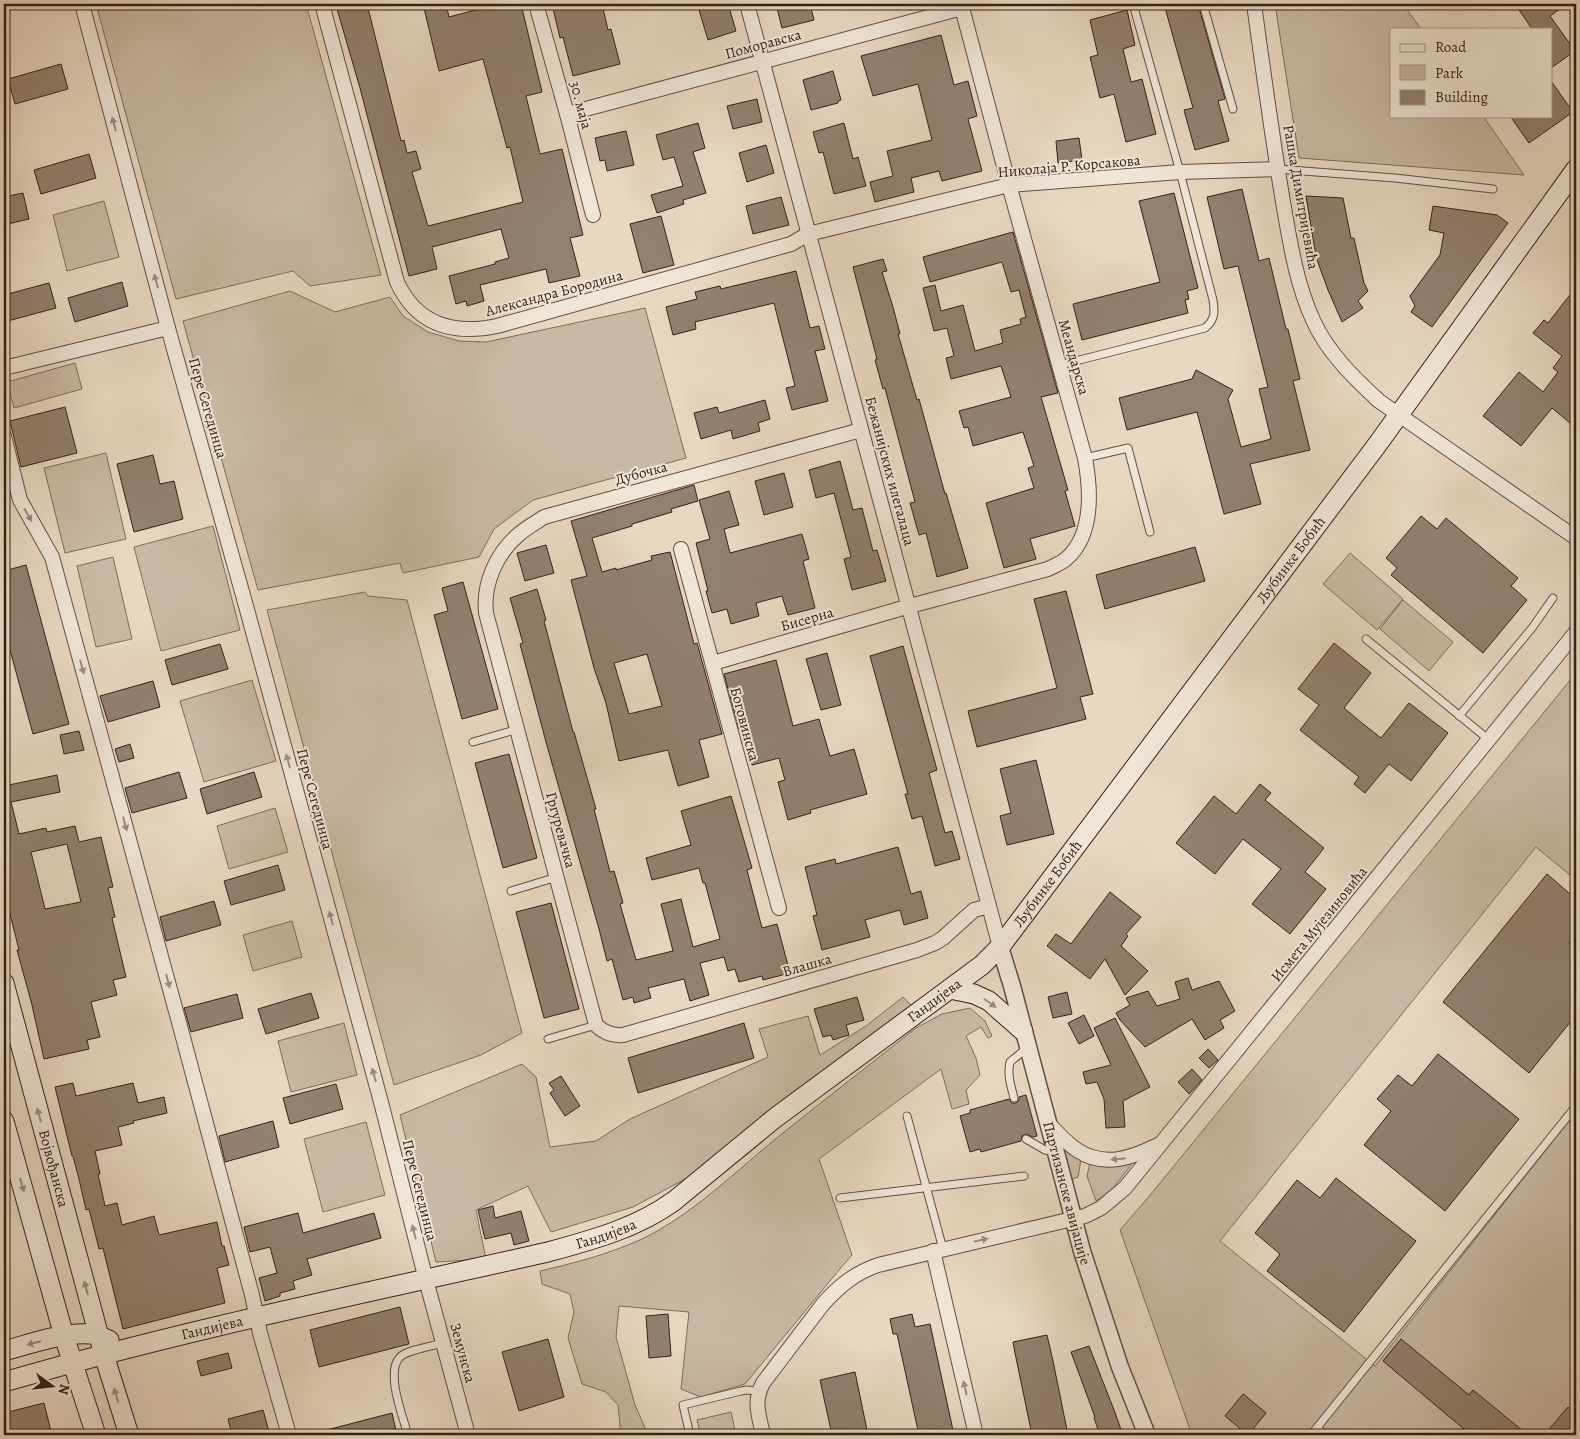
<svg xmlns="http://www.w3.org/2000/svg" width="1580" height="1439" font-family="Alegreya,serif">
  <style>
    .green { fill: #c9b9a4; stroke: #7e6d5e }
    .building { fill: #928070; stroke: #342119; fill-rule: evenodd }
    .lines { fill: none; stroke-linecap: round; stroke-linejoin: round }
    .service-casing { stroke: #614f43; stroke-width: 9 }
    .minor-casing { stroke: #614f43; stroke-width: 16 }
    .tertiary-casing { stroke: #614f43; stroke-width: 19 }
    .secondary-casing { stroke: #342119; stroke-width: 21 }
    .service { stroke: #f0e6d7; stroke-width: 7 }
    .minor { stroke: #f0e6d7; stroke-width: 14 }
    .tertiary { stroke: #f0e6d7; stroke-width: 16 }
    .secondary { stroke: #f0e6d7; stroke-width: 19 }
    .oneway { fill: #9b8d82 }
    .labels { text-anchor: middle; stroke-width: 4; stroke-linejoin: round; paint-order: stroke }
    .street-label { font-size: 15px; fill: #342119; stroke: #f0e6d7 }
  </style>
  <rect width="100%" height="100%" fill="#e8d8c1"/>
  <filter id="stains"><feTurbulence type="fractalNoise" baseFrequency=".004" numOctaves="4"/><feColorMatrix values="0 0 0 0 .2 0 0 0 0 .09 0 0 0 0 .02 0 0 0 .5 -.17"/></filter>
  <radialGradient id="worn" r=".72"><stop offset=".6" stop-color="#630" stop-opacity="0"/><stop offset="1" stop-color="#630" stop-opacity=".3"/></radialGradient>
  <g class="green">
    <polygon points="96,4 306,4 381,275 310,286 293,271 176,299"/>
    <polygon points="1275,4 1403,4 1421,29 1391,29 1391,116 1483,116 1524,175 1299,158"/>
    <polygon points="104,201 119,257 67,271 53,215"/>
    <polygon points="290,291 335,312 390,297 403,316 428,332 459,341 486,342 645,308 686,458 533,500 494,529 479,557 403,573 400,563 258,590 183,321"/>
    <polygon points="75,363 82,389 14,408 7,382"/>
    <polygon points="106,453 126,539 65,553 44,468"/>
    <polygon points="213,526 240,630 161,651 134,547"/>
    <polygon points="1350,553 1403,599 1377,630 1323,584"/>
    <polygon points="113,557 132,639 96,647 77,566"/>
    <polygon points="365,592 368,596 407,600 522,1033 481,1055 394,1085 267,610"/>
    <polygon points="1403,600 1453,642 1429,671 1380,629"/>
    <polygon points="1576,673 1576,880 1536,847 1220,1241 1375,1366 1576,1112 1576,1435 1192,1435 1120,1230 1151,1194"/>
    <polygon points="252,680 276,761 204,782 180,701"/>
    <polygon points="275,808 288,852 229,869 217,826"/>
    <polygon points="292,921 302,957 253,971 243,935"/>
    <polygon points="903,997 912,1006 687,1178 633,1207 551,1232 528,1186 476,1210 486,1259 436,1262 400,1115 522,1064 536,1077 550,1147 596,1141 630,1119 768,1057 759,1029 808,1016 820,1055 866,1026"/>
    <path d="M970 1008 985 1021 992 1036 988 1038 981 1027 966 1036 976 1058 980 1075 966 1090 969 1104 952 1109 941 1069 819 1159 852 1255 839 1270 745 1384 701 1397 681 1389 689 1312 619 1306 616 1337 635 1405 648 1435H621L618 1405 606 1392 582 1384 568 1338 574 1312 570 1294 542 1284 540 1271C575 1263 609 1254 642 1239 691 1215 731 1176 773 1141 820 1103 868 1066 916 1028L942 1014Z"/>
    <polygon points="344,1023 357,1075 291,1092 278,1041"/>
    <polygon points="366,1122 385,1195 323,1212 304,1139"/>
    <polygon points="1065,1148 1081,1159 1078,1177 1070,1180 1064,1149"/>
    <polygon points="1090,1162 1107,1167 1129,1164 1131,1165 1110,1192 1096,1201 1087,1176"/>
    <polygon points="731,1412 736,1435 701,1435 697,1420"/>
  </g>
  <g class="building">
    <polygon points="354,4 367,4 401,141 404,140 407,153 416,151 421,169 412,172 428,226 523,202 510,147 507,148 483,59 439,71 423,4 446,4 449,17 498,4 521,4 542,92 526,96 540,154 562,149 583,235 570,238 580,276 549,283 546,269 480,285 484,301 467,306 466,301 456,304 449,276 495,264 495,262 509,258 501,229 432,247 437,269 409,276 360,88 337,9"/>
    <polygon points="552,4 602,4 608,30 611,29 620,64 573,76 563,37 560,38"/>
    <polygon points="719,4 728,4 736,31 708,40 699,10"/>
    <polygon points="776,4 810,4 814,20 782,28"/>
    <polygon points="1164,4 1186,4 1187,7 1198,4 1225,99 1218,101 1229,141 1195,150 1184,110 1193,108"/>
    <polygon points="1515,4 1567,4 1550,16 1575,51 1551,68 1551,29 1532,29"/>
    <polygon points="1127,10 1135,45 1123,49 1131,82 1142,79 1156,134 1126,142 1114,94 1100,98 1090,57 1098,55 1090,20"/>
    <polygon points="941,35 954,85 968,81 977,116 968,119 982,171 942,181 939,171 911,178 914,192 875,202 870,182 893,176 887,151 932,140 918,84 873,96 861,56"/>
    <polygon points="61,64 68,89 15,104 8,79"/>
    <polygon points="833,71 841,100 838,101 838,103 811,110 803,80"/>
    <polygon points="1551,81 1573,112 1529,143 1510,116 1551,116"/>
    <polygon points="757,99 762,122 733,129 727,106"/>
    <polygon points="698,123 705,148 693,152 706,193 683,200 684,204 657,213 651,195 683,186 674,157 663,160 656,135"/>
    <polygon points="844,123 853,159 858,157 866,186 834,194 823,152 819,153 813,132"/>
    <polygon points="626,131 634,165 607,171 605,160 600,161 595,138"/>
    <polygon points="1079,138 1082,160 1058,163 1056,141"/>
    <polygon points="766,145 774,173 747,182 739,153"/>
    <polygon points="89,154 96,178 41,194 34,170"/>
    <polygon points="1242,189 1259,261 1269,258 1286,329 1288,329 1300,379 1293,381 1310,450 1250,464 1261,504 1224,514 1197,412 1127,430 1119,398 1192,379 1196,370 1233,390 1228,399 1241,447 1271,439 1259,389 1268,387 1238,266 1224,269 1207,197"/>
    <polygon points="23,193 29,219 4,225 4,197"/>
    <polygon points="1174,193 1198,288 1187,291 1189,299 1185,300 1188,313 1082,340 1073,304 1160,282 1139,201"/>
    <polygon points="1306,196 1343,198 1351,238 1354,238 1364,283 1368,291 1358,301 1363,308 1342,322 1328,290 1316,257"/>
    <polygon points="781,197 789,225 753,234 746,206"/>
    <polygon points="1433,206 1497,215 1508,223 1432,327 1411,312 1415,306 1410,296 1440,255 1444,233 1429,230"/>
    <polygon points="661,216 674,265 643,273 630,224"/>
    <polygon points="1013,232 1058,393 1041,397 1068,490 1065,491 1075,526 1030,539 1036,559 1004,568 986,503 1034,488 1028,468 1034,466 1023,432 973,446 968,427 964,428 959,411 1011,397 1001,366 951,379 946,358 954,356 947,328 934,331 923,288 935,285 941,311 963,305 975,351 1003,343 1000,330 1021,324 1020,319 1026,317 1019,290 1011,292 1002,262 930,282 923,257"/>
    <polygon points="883,259 887,271 882,272 893,307 900,334 898,334 917,400 919,399 945,494 946,493 968,568 937,577 926,533 919,535 910,503 915,502 885,388 883,389 875,360 877,359 853,267"/>
    <polygon points="796,271 810,328 819,326 825,349 815,351 828,401 792,410 786,388 795,386 774,303 695,322 696,329 673,335 666,307 697,299 695,292 720,286 721,289"/>
    <polygon points="122,282 128,306 75,322 68,298"/>
    <polygon points="49,283 56,308 4,322 4,295"/>
    <polygon points="1576,287 1576,428 1552,408 1521,446 1483,416 1519,372 1543,392 1558,372 1553,368 1562,356 1533,333 1544,320 1548,323"/>
    <polygon points="765,400 770,419 758,423 760,431 733,439 731,430 701,439 694,413 717,407 719,413"/>
    <polygon points="65,407 77,453 21,467 10,421"/>
    <polygon points="153,455 160,484 174,481 183,519 134,532 117,464"/>
    <polygon points="840,461 853,510 862,508 873,551 877,550 886,581 852,590 844,559 851,557 834,493 816,498 809,470"/>
    <polygon points="784,473 793,507 764,515 755,481"/>
    <path d="M694 485 698 501 671 509 672 512 632 524V526L592 538 602 572 616 568V570L652 560 651 556 670 552 694 644 697 643 722 734 699 740 709 777 678 786 668 750 619 761 606 703 594 668 571 580 587 576 571 521ZM647 654 662 706 629 714 614 663Z"/>
    <polygon points="729,491 739,525 724,529 730,553 802,534 809,559 803,561 815,608 788,615 782,596 756,603 759,616 731,624 727,609 712,613 706,591 708,591 696,543 710,539 699,500"/>
    <polygon points="1421,516 1437,529 1446,518 1518,578 1511,586 1527,600 1483,653 1391,575 1397,568 1386,558"/>
    <polygon points="546,545 554,573 525,581 517,553"/>
    <polygon points="1195,547 1205,581 1105,609 1096,575"/>
    <polygon points="26,565 69,724 33,734 4,628 4,571"/>
    <polygon points="463,582 498,709 462,719 434,615 448,611 442,588"/>
    <polygon points="537,589 546,620 544,621 573,732 574,732 596,809 594,809 610,872 614,871 623,903 620,904 636,960 673,951 661,904 681,899 693,947 720,939 705,883 703,883 699,868 652,880 646,858 691,845 681,811 731,796 752,868 747,870 762,928 777,924 790,973 763,980 762,976 739,982 735,969 728,971 724,957 700,963 709,995 690,1001 684,979 648,988 651,998 634,1003 633,997 623,1000 612,959 607,961 599,929 546,742 520,644 523,643 510,598"/>
    <polygon points="1066,591 1093,694 1080,697 1086,719 977,747 968,711 1057,688 1034,599"/>
    <polygon points="1334,643 1371,673 1344,708 1362,723 1381,738 1409,703 1448,733 1411,781 1389,764 1365,793 1354,784 1359,777 1300,730 1319,705 1298,689"/>
    <polygon points="220,644 228,669 172,685 165,660"/>
    <polygon points="903,646 937,770 929,773 945,833 952,831 960,859 935,866 922,816 912,819 905,794 908,794 870,656"/>
    <polygon points="827,653 841,705 821,710 806,659"/>
    <polygon points="776,660 793,726 819,719 830,756 854,749 867,794 810,810 811,813 788,820 778,782 785,780 779,758 752,765 743,728 739,729 724,674"/>
    <polygon points="153,681 160,707 108,722 100,696"/>
    <polygon points="79,731 84,750 64,754 60,735"/>
    <polygon points="130,744 134,758 119,762 115,749"/>
    <polygon points="509,754 537,858 503,868 475,763"/>
    <polygon points="1036,760 1054,834 1007,845 1000,816 1011,813 1000,769"/>
    <polygon points="179,772 187,798 132,813 125,788"/>
    <polygon points="254,772 262,797 207,814 200,789"/>
    <path d="M57 775 60 792 11 802 19 834 46 828 47 832 75 826 79 842 101 837 113 887 108 888 115 917 112 918 126 977 113 980 117 995 91 1002 100 1037 87 1040 89 1049 44 1059 32 1005 17 950H19L10 914H8L4 896V793H6L4 786ZM67 844 81 902 45 909 31 852Z"/>
    <polygon points="1260,784 1271,793 1265,800 1324,848 1305,872 1326,889 1290,934 1252,904 1281,869 1243,839 1215,874 1176,843 1214,796 1236,814"/>
    <polygon points="898,847 911,894 921,891 928,918 904,925 900,910 865,920 870,937 822,950 813,916 817,915 805,867 835,859 836,864"/>
    <polygon points="278,865 285,890 231,905 224,881"/>
    <polygon points="1547,874 1576,899 1576,934 1569,943 1576,948 1576,1015 1529,1073 1443,1002"/>
    <polygon points="1110,892 1141,917 1126,934 1128,936 1121,946 1148,971 1125,995 1105,959 1090,979 1047,946 1056,934 1071,944"/>
    <polygon points="214,901 221,925 166,941 160,917"/>
    <polygon points="551,903 579,1009 544,1018 516,912"/>
    <polygon points="1188,978 1192,990 1219,981 1235,1011 1220,1020 1224,1028 1205,1040 1192,1019 1145,1047 1120,1020 1116,1013 1130,1005 1126,998 1148,991 1157,1006 1180,999 1175,982"/>
    <polygon points="1067,992 1072,1014 1053,1018 1048,997"/>
    <polygon points="311,993 319,1018 266,1034 258,1009"/>
    <polygon points="237,994 243,1018 191,1032 184,1008"/>
    <polygon points="857,997 864,1020 846,1025 849,1035 833,1040 831,1035 823,1037 814,1009"/>
    <polygon points="1084,1015 1094,1036 1079,1044 1068,1023"/>
    <polygon points="1115,1018 1150,1087 1123,1101 1125,1127 1106,1128 1104,1099 1097,1082 1086,1084 1083,1072 1111,1065 1094,1028"/>
    <polygon points="744,1023 754,1058 638,1093 628,1058"/>
    <polygon points="1208,1049 1218,1060 1209,1068 1199,1058"/>
    <polygon points="1438,1054 1519,1119 1445,1211 1364,1145 1391,1111 1377,1099 1398,1075 1412,1086"/>
    <polygon points="1192,1069 1202,1080 1189,1094 1178,1082"/>
    <polygon points="561,1076 580,1106 565,1116 550,1093 554,1090 549,1083"/>
    <polygon points="73,1083 76,1096 133,1083 138,1103 164,1097 167,1113 133,1121 134,1123 118,1127 122,1145 95,1151 100,1174 98,1174 105,1206 117,1203 122,1225 154,1216 159,1235 217,1222 222,1246 224,1246 229,1265 217,1268 225,1303 123,1329 103,1248 99,1249 89,1209 86,1210 79,1179 73,1156 72,1156 55,1087"/>
    <polygon points="336,1084 343,1109 290,1124 283,1098"/>
    <polygon points="1026,1095 1037,1136 1033,1137 1026,1134 1022,1136 1021,1141 981,1152 980,1149 970,1152 960,1116 970,1113 970,1110 1009,1099 1012,1103 1016,1103 1019,1100 1019,1097"/>
    <polygon points="273,1121 279,1147 225,1162 219,1136"/>
    <polygon points="1336,1178 1416,1241 1344,1332 1267,1271 1280,1254 1255,1233 1297,1180 1320,1198"/>
    <polygon points="493,1206 495,1218 521,1211 529,1241 514,1245 511,1233 485,1239 478,1210"/>
    <polygon points="298,1213 303,1233 374,1213 381,1238 307,1259 312,1275 293,1281 295,1289 280,1293 280,1296 265,1301 259,1278 277,1273 270,1247 250,1252 244,1227"/>
    <polygon points="400,1307 409,1344 319,1367 310,1330"/>
    <polygon points="668,1314 671,1356 649,1358 646,1316"/>
    <polygon points="912,1314 915,1327 930,1324 954,1435 919,1435 897,1334 893,1334 890,1319"/>
    <polygon points="1047,1335 1053,1361 1068,1435 1032,1435 1015,1353 1013,1342"/>
    <polygon points="548,1339 564,1397 519,1411 502,1352"/>
    <polygon points="1401,1339 1469,1395 1473,1390 1528,1435 1471,1435 1383,1361"/>
    <polygon points="1089,1346 1114,1410 1123,1435 1100,1435 1094,1418 1095,1417 1071,1352"/>
    <polygon points="228,1353 232,1368 201,1376 197,1361"/>
    <polygon points="855,1372 868,1435 832,1435 820,1380"/>
    <polygon points="1243,1394 1266,1413 1248,1435 1225,1416"/>
    <polygon points="44,1403 52,1435 4,1435 4,1413"/>
    <polygon points="1568,1407 1576,1414 1576,1430 1572,1435 1544,1435"/>
    <polygon points="263,1410 270,1435 232,1435 228,1419"/>
    <polygon points="392,1413 397,1435 324,1435 323,1431"/>
  </g>
  <g class="lines">
    <g class="service-casing">
      <g id="service">
        <polyline points="1203,4 1233,109"/>
        <polyline points="1277,169 1395,178 1493,189"/>
        <path d="M1060 365 1205 328C1215 320 1215 312 1213 300L1180 172 1133 4"/>
        <polyline points="1085,458 1128,448 1150,532"/>
        <polyline points="1366,639 1488,739"/>
        <polyline points="1459,716 1532,628 1553,598"/>
        <polyline points="473,742 518,729"/>
        <polyline points="511,891 557,877"/>
        <polyline points="548,1039 596,1025"/>
        <path d="M1014 1098C1011 1086 1007 1075 1010 1062L1027 1048"/>
        <polyline points="907,1116 943,1249"/>
        <polyline points="1026,1139 1045,1150 1055,1152"/>
        <polyline points="840,1198 1024,1176"/>
        <polyline points="1317,1428 1326,1435"/>
        <path d="M408 1435C403 1417 385 1372 400 1357 407 1350 432 1346 443 1343"/>
        <polyline points="690,1435 683,1405 741,1391 746,1390 759,1391"/>
        <polyline points="1311,1435 1576,1106"/>
      </g>
    </g>
    <g class="minor-casing">
      <g id="minor">
        <polyline points="82,4 168,328 246,606 381,1102 426,1280 468,1435"/>
        <path d="M322 4 397 282C417 325 453 335 497 326L791 244 808 234 1009 185 1180 172 1277 169"/>
        <polyline points="536,4 567,114 593,215"/>
        <polyline points="747,4 1000,947"/>
        <path d="M1254 4C1263 70 1272 136 1283 202 1290 242 1296 283 1313 320 1327 352 1354 378 1379 401L1576 538"/>
        <polyline points="567,114 962,8 967,4"/>
        <polyline points="4,368 168,328"/>
        <path d="M861 430 544 517C535 523 526 528 518 535 496 554 483 584 486 613L596 1025C604 1033 612 1036 623 1035L917 950 935 943 943 938 974 910 989 906"/>
        <polyline points="4,436 20,500 52,557 177,1015 252,1295 260,1333 289,1435"/>
        <polyline points="681,549 779,908"/>
        <path d="M713 663 910 606 1048 569C1054 566 1061 563 1066 559 1094 535 1091 491 1085 458L1009 185 961 4"/>
        <path d="M1048 1123C1057 1132 1066 1143 1077 1150 1104 1168 1132 1158 1158 1145"/>
        <polyline points="933,1251 976,1435"/>
        <path d="M763 1435C759 1415 753 1402 763 1383L823 1304C839 1286 855 1273 878 1265L1085 1216 1101 1208 1125 1188 1576 632"/>
      </g>
    </g>
    <g class="tertiary-casing">
      <g id="tertiary">
        <path id="s1" d="M1000 947 1012 986 1082 1251 1120 1367 1147 1435"/>
      </g>
    </g>
    <g class="secondary-casing">
      <g id="secondary">
        <path id="s2" d="M4 983 104 1355 129 1435"/>
        <polyline points="950,989 974,994 989,1001 1023,1031"/>
        <polyline points="4,1121 64,1336 96,1435"/>
        <path d="M4 1351C30 1344 63 1332 90 1334 97 1334 103 1338 109 1340"/>
        <path id="s3" d="M4 1382C183 1330 366 1293 548 1252 592 1240 637 1228 674 1201L775 1118 982 965 1000 947 1377 445 1576 169"/>
      </g>
    </g>
    <use href="#service" class="service"/>
    <use href="#minor" class="minor"/>
    <use href="#tertiary" class="tertiary"/>
    <use href="#secondary" class="secondary"/>
  </g>
  <defs><path id="oneway-solid" d="M-6-.8H1V-3.2L6.5 0L1 3.2V.8H-6Z" transform="scale(1.25)"/></defs>
  <g class="oneway">
    <use href="#oneway-solid" transform="translate(114 124) rotate(-105)"/>
    <use href="#oneway-solid" transform="translate(156 281) rotate(-105)"/>
    <use href="#oneway-solid" transform="translate(28 515) rotate(60)"/>
    <use href="#oneway-solid" transform="translate(82 667) rotate(75)"/>
    <use href="#oneway-solid" transform="translate(288 761) rotate(-105)"/>
    <use href="#oneway-solid" transform="translate(125 824) rotate(75)"/>
    <use href="#oneway-solid" transform="translate(331 918) rotate(-105)"/>
    <use href="#oneway-solid" transform="translate(168 981) rotate(75)"/>
    <use href="#oneway-solid" transform="translate(990 1003) rotate(35)"/>
    <use href="#oneway-solid" transform="translate(374 1075) rotate(-105)"/>
    <use href="#oneway-solid" transform="translate(39 1115) rotate(-105)"/>
    <use href="#oneway-solid" transform="translate(1118 1159) rotate(174)"/>
    <use href="#oneway-solid" transform="translate(22 1185) rotate(74)"/>
    <use href="#oneway-solid" transform="translate(414 1232) rotate(-104)"/>
    <use href="#oneway-solid" transform="translate(981 1240) rotate(-13)"/>
    <use href="#oneway-solid" transform="translate(86 1288) rotate(-105)"/>
    <use href="#oneway-solid" transform="translate(34 1343) rotate(166)"/>
    <use href="#oneway-solid" transform="translate(965 1388) rotate(-103)"/>
    <use href="#oneway-solid" transform="translate(116 1395) rotate(-107)"/>
  </g>
  <g class="labels">
    <g class="street-label">
      <text transform="translate(763 44) rotate(-15)" y="5">Поморавска</text>
      <text transform="translate(581 105) rotate(75)" y="5">30. маја</text>
      <text transform="translate(1069 166) rotate(-5)" y="5">Николаја Р. Корсакова</text>
      <text transform="translate(1301 197) rotate(80)" y="5">Рашка Димитријевића</text>
      <text transform="translate(554 293) rotate(-15)" y="5">Александра Бородина</text>
      <text transform="translate(1074 357) rotate(74)" y="5">Меандарска</text>
      <text transform="translate(208 408) rotate(74)" y="5">Пере Сегединца</text>
      <text transform="translate(890 471) rotate(75)" y="5">Бежанијских илегалаца</text>
      <text transform="translate(641 473) rotate(-15)" y="5">Дубочка</text>
      <text dy="5" stroke="none"><textPath href="#s3" startOffset="1594">Љубинке Бобић</textPath></text>
      <text transform="translate(807 619) rotate(-16)" y="5">Бисерна</text>
      <text transform="translate(745 724) rotate(75)" y="5">Боговинска</text>
      <text transform="translate(315 799) rotate(75)" y="5">Пере Сегединца</text>
      <text transform="translate(561 830) rotate(75)" y="5">Гргуревачка</text>
      <text dy="5" stroke="none"><textPath href="#s3" startOffset="1189">Љубинке Бобић</textPath></text>
      <text transform="translate(1319 924) rotate(-51)" y="5">Исмета Мујезиновића</text>
      <text transform="translate(807 965) rotate(-16)" y="5">Влашка</text>
      <text dy="5" stroke="none"><textPath href="#s3" startOffset="1025">Гандијева</textPath></text>
      <text dy="5" stroke="none"><textPath href="#s2" startOffset="192">Војвођанска</textPath></text>
      <text transform="translate(420 1190) rotate(76)" y="5">Пере Сегединца</text>
      <text dy="5" stroke="none"><textPath href="#s1" startOffset="255">Партизанске авијације</textPath></text>
      <text dy="5" stroke="none"><textPath href="#s3" startOffset="620">Гандијева</textPath></text>
      <text dy="5" stroke="none"><textPath href="#s3" startOffset="215">Гандијева</textPath></text>
      <text transform="translate(463 1353) rotate(75)" y="5">Земунска</text>
    </g>
  </g>
  <rect width="1580" height="1439" fill="none" stroke="#e8d8c1" stroke-width="20"/>
  <rect x="5" y="5" width="1570" height="1429" fill="none" stroke="#342119" stroke-width="2.5"/>
  <rect x="10" y="10" width="1560" height="1419" fill="none" stroke="#342119"/>
  <rect x="1390" y="28" width="162" height="90" fill="#f0e6d7" stroke="#a5978b"/>
  <rect x="1400" y="44" width="25" height="8" fill="#f0e6d7" stroke="#a5978b"/>
  <text x="1435" y="52" font-size="15" fill="#342119">Road</text>
  <rect x="1400" y="65" width="25" height="15" fill="#c9b9a4" stroke="#a5978b"/>
  <text x="1435" y="78" font-size="15" fill="#342119">Park</text>
  <rect x="1400" y="90" width="25" height="15" fill="#928070" stroke="#a5978b"/>
  <text x="1435" y="102" font-size="15" fill="#342119">Building</text>
  <g transform="translate(52 1386) rotate(105)" stroke="#f0e6d7" stroke-width="4" paint-order="stroke">
  <path d="M0-4L9 19L0 12L-9 19Z" fill="#342119"/>
  <text y="-8" font-size="14" font-weight="bold" text-anchor="middle" fill="#342119">N</text>
  </g>
  <rect width="100%" height="100%" filter="url(#stains)"/>
  <rect width="100%" height="100%" fill="url(#worn)"/>
</svg>
